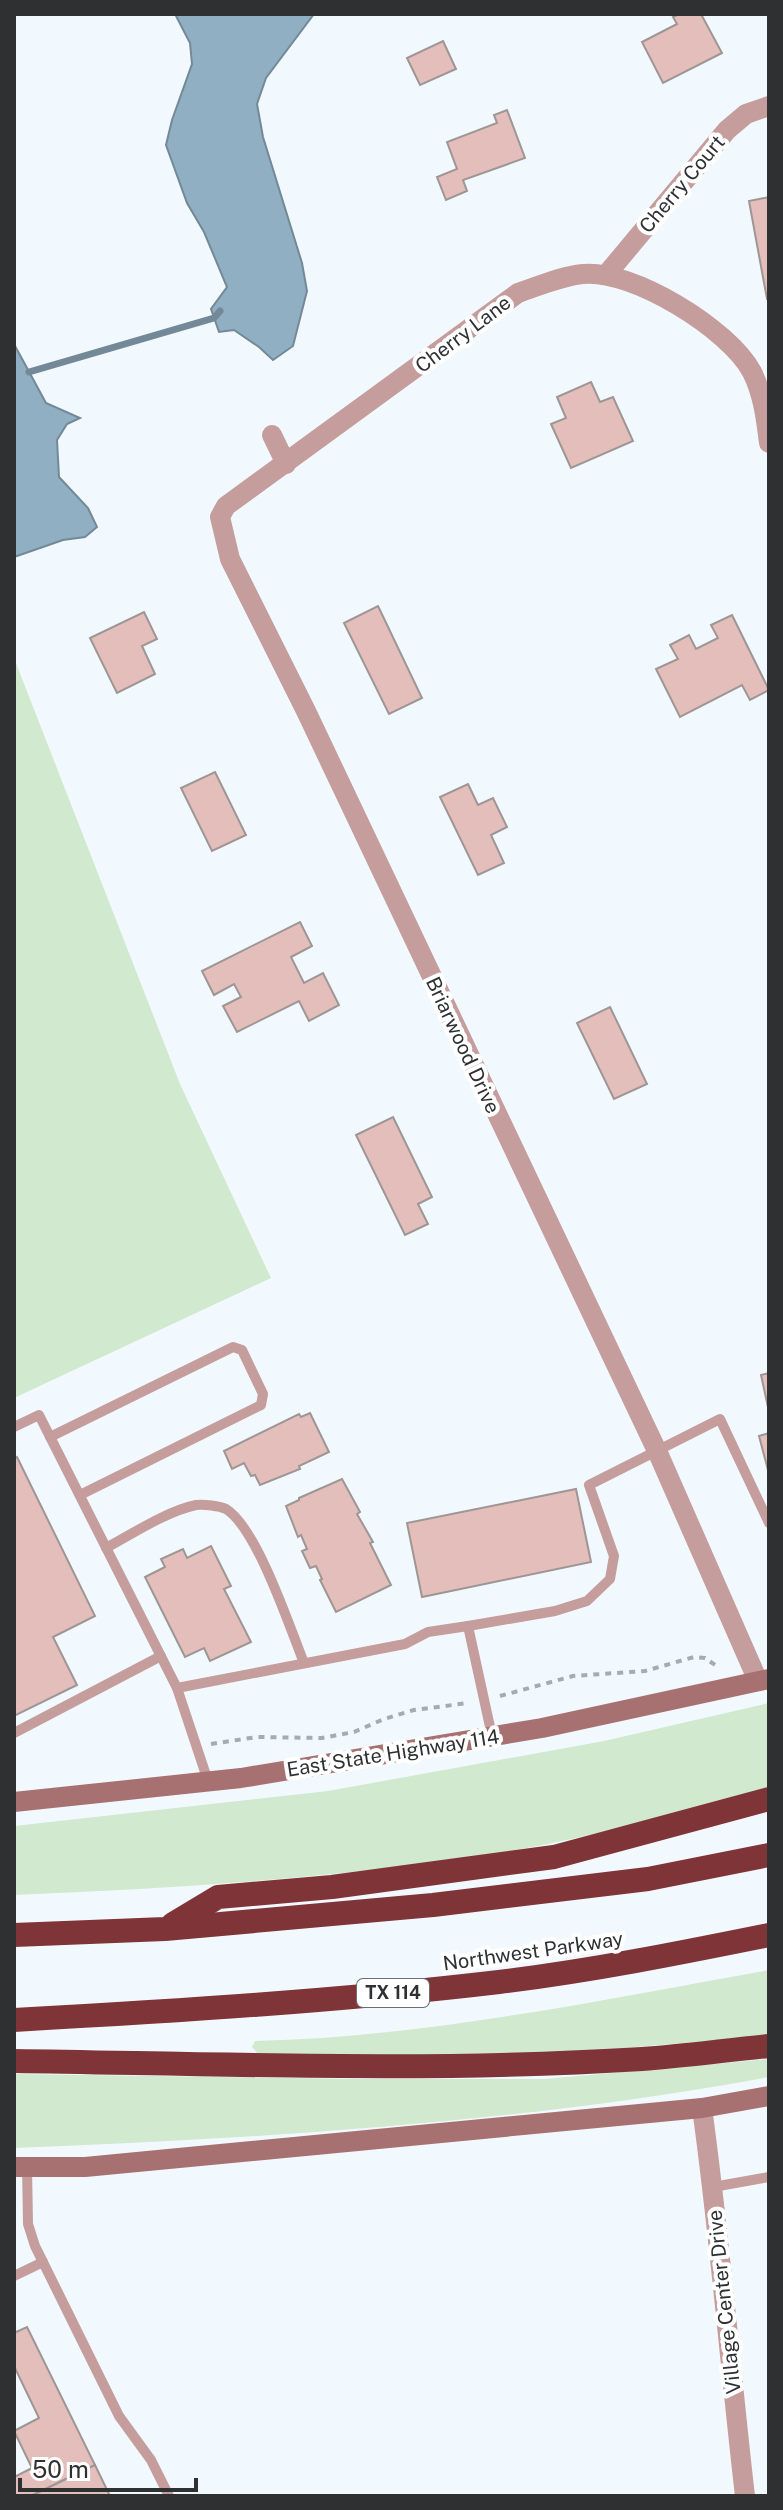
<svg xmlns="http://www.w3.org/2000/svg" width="783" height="2510" font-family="'Public Sans',sans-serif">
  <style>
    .green { fill: #d1e9ce }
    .water { fill: #90afc2; stroke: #738997; stroke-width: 2 }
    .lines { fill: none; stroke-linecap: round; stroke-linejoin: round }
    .stream { stroke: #738997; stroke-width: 7 }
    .building { fill: #e4beba; stroke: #9e9695; stroke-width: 2 }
    .path { stroke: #a6abaf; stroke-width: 4; stroke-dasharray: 6 6; stroke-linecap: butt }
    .service { stroke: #c49d9c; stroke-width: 10 }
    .minor { stroke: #c49d9c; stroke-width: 20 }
    .tertiary { stroke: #c49d9c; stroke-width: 20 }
    .secondary { stroke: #a87171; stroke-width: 20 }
    .motorway { stroke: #7f3438; stroke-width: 24 }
    .labels { text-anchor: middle; stroke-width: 8; stroke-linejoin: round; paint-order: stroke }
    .shield { fill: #fff; stroke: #6d6e70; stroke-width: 2 }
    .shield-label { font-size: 18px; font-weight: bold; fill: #2e3032 }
    .street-label { font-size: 20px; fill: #2e3032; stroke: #fff }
  </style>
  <rect width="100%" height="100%" fill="#f2f9fe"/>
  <g class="green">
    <polygon points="14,658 180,1084 271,1278 14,1398"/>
    <path d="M769 1703V1787C681 1811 594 1838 504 1852 342 1878 178 1888 14 1895V1826L328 1791 604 1741Z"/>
    <path d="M769 1970V2036L562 2053 425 2058 259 2055 252 2047 255 2041C428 2037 600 2000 769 1970Z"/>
    <path d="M769 2059V2077C520 2123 266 2138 14 2148V2074L359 2079H544Z"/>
  </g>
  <g class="water">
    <polygon points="175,14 314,14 266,78 257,104 263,137 302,263 307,291 293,346 273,360 259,347 234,330 219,332 211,309 227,287 204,232 187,203 166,145 172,120 192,64 190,43"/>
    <polygon points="14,344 46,403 80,418 67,424 57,440 59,477 88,508 97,527 85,537 63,540 14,557"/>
  </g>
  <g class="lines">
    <polyline class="stream" points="29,372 214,318 220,311"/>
  </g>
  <g class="building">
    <polygon points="679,14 701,14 722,53 663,83 642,42 677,24 673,17"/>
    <polygon points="443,41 456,69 420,85 407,58"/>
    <polygon points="507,110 525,158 463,180 467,191 446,200 437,177 457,169 447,142 497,123 494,115"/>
    <polygon points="769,197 769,299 767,299 749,201"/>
    <polygon points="591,382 600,402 613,397 633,441 571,468 551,424 566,418 557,397"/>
    <polygon points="378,606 422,698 389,714 344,623"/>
    <polygon points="144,612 157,639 142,646 155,674 117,693 90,638"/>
    <polygon points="732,615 769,690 750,700 742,685 680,717 656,669 678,659 670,645 689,635 696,649 718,638 711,625"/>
    <polygon points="215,772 246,835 212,851 181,788"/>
    <polygon points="468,784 478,805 493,798 507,827 491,835 504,863 478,875 440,797"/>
    <polygon points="300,922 312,946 291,957 304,983 323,973 339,1005 309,1021 299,1001 237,1032 223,1006 241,997 234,984 214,995 202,971"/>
    <polygon points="610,1007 647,1084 614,1099 577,1023"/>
    <polygon points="393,1117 432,1197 418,1204 428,1224 405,1235 356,1135"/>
    <polygon points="769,1373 769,1412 761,1375"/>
    <polygon points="310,1413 329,1452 299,1466 300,1469 260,1485 255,1475 251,1476 244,1463 232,1469 224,1451 299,1414 301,1417"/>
    <polygon points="769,1433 769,1474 759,1436"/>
    <polygon points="17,1457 95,1616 53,1637 77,1685 14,1716 14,1459"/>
    <polygon points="342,1479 360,1512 357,1514 373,1542 370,1543 391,1585 336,1612 320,1580 322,1579 316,1566 310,1568 302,1551 307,1549 301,1535 298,1537 286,1506 299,1500 299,1498"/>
    <polygon points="576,1489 591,1562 422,1597 407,1523"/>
    <polygon points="211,1546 231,1586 224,1589 251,1642 210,1661 204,1648 185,1657 145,1577 165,1567 161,1559 183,1549 187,1558"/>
    <polygon points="27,2327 95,2465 31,2496 14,2496 14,2477 32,2468 14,2431 39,2418 14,2366 14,2333"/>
    <polygon points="95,2465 110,2496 31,2496"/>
  </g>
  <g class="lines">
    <g class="path">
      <polyline points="500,1696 573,1676 645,1671 694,1657 705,1658 718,1667"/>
      <polyline points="211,1744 257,1737 322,1738 354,1732 384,1719 414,1710 468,1703"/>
    </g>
    <g class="service">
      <polyline points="14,1427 39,1415 177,1688"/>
      <polyline points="50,1437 233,1347 242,1350 263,1394 261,1405 80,1495"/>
      <path d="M106 1548C132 1534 167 1511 196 1505 203 1504 220 1506 226 1509 257 1528 290 1628 304 1663"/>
      <polyline points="14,1733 161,1656"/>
      <polyline points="492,1736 468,1626 555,1611 587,1601 610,1579 614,1556 589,1485 720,1419 769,1523"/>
      <polyline points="208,1781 177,1688 405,1644 428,1632 468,1626"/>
      <polyline points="27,2167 28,2224 35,2246 119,2416 151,2460 169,2496"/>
      <polyline points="713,2187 769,2177"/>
      <polyline points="14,2276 43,2262"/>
    </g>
    <g class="minor">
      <polyline points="606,275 727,130 746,114 769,106"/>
      <polyline points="272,435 286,464"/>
      <path d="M758 1681 658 1453 306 711 230 559 220 517 226 506 518 293C539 286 561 276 583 274 632 269 729 329 752 372 763 394 766 418 769 443"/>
    </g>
    <path class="tertiary" d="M702 2108C720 2237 730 2367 745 2496"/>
    <g class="secondary">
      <polyline points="14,1802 241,1778 542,1728 769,1679"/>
      <polyline points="14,2167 85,2167 702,2108 769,2096"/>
    </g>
    <g class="motorway">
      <polyline points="173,1924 218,1897 332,1887 554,1857 769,1799"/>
      <polyline points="14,1935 165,1929 433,1905 648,1879 769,1855"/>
      <path d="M14 2020C176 2011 338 2001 499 1982 590 1971 680 1953 769 1935"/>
      <path d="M14 2061C223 2064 433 2072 642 2059 684 2056 727 2050 769 2046"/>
    </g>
  </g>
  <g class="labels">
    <rect class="shield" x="357" y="1979" width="72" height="28" rx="6"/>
    <g class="shield-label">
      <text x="393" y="1999">TX 114</text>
    </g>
    <g class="street-label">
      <text transform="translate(682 184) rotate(-50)" y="7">Cherry Court</text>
      <text transform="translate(463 334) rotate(-37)" y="7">Cherry Lane</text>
      <text transform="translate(463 1045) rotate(65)" y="7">Briarwood Drive</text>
      <text transform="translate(393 1753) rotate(-9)" y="7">East State Highway 114</text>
      <text transform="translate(533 1951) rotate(-8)" y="7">Northwest Parkway</text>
      <text transform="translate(724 2302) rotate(-96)" y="7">Village Center Drive</text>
    </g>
  </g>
  <rect width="783" height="2510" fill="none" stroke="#2e3032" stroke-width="32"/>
  <path d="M20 2478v12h176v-12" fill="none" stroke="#2e3032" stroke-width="4"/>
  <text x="32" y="2478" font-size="24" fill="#2e3032" stroke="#ffffff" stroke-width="6" paint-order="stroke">50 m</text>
</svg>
